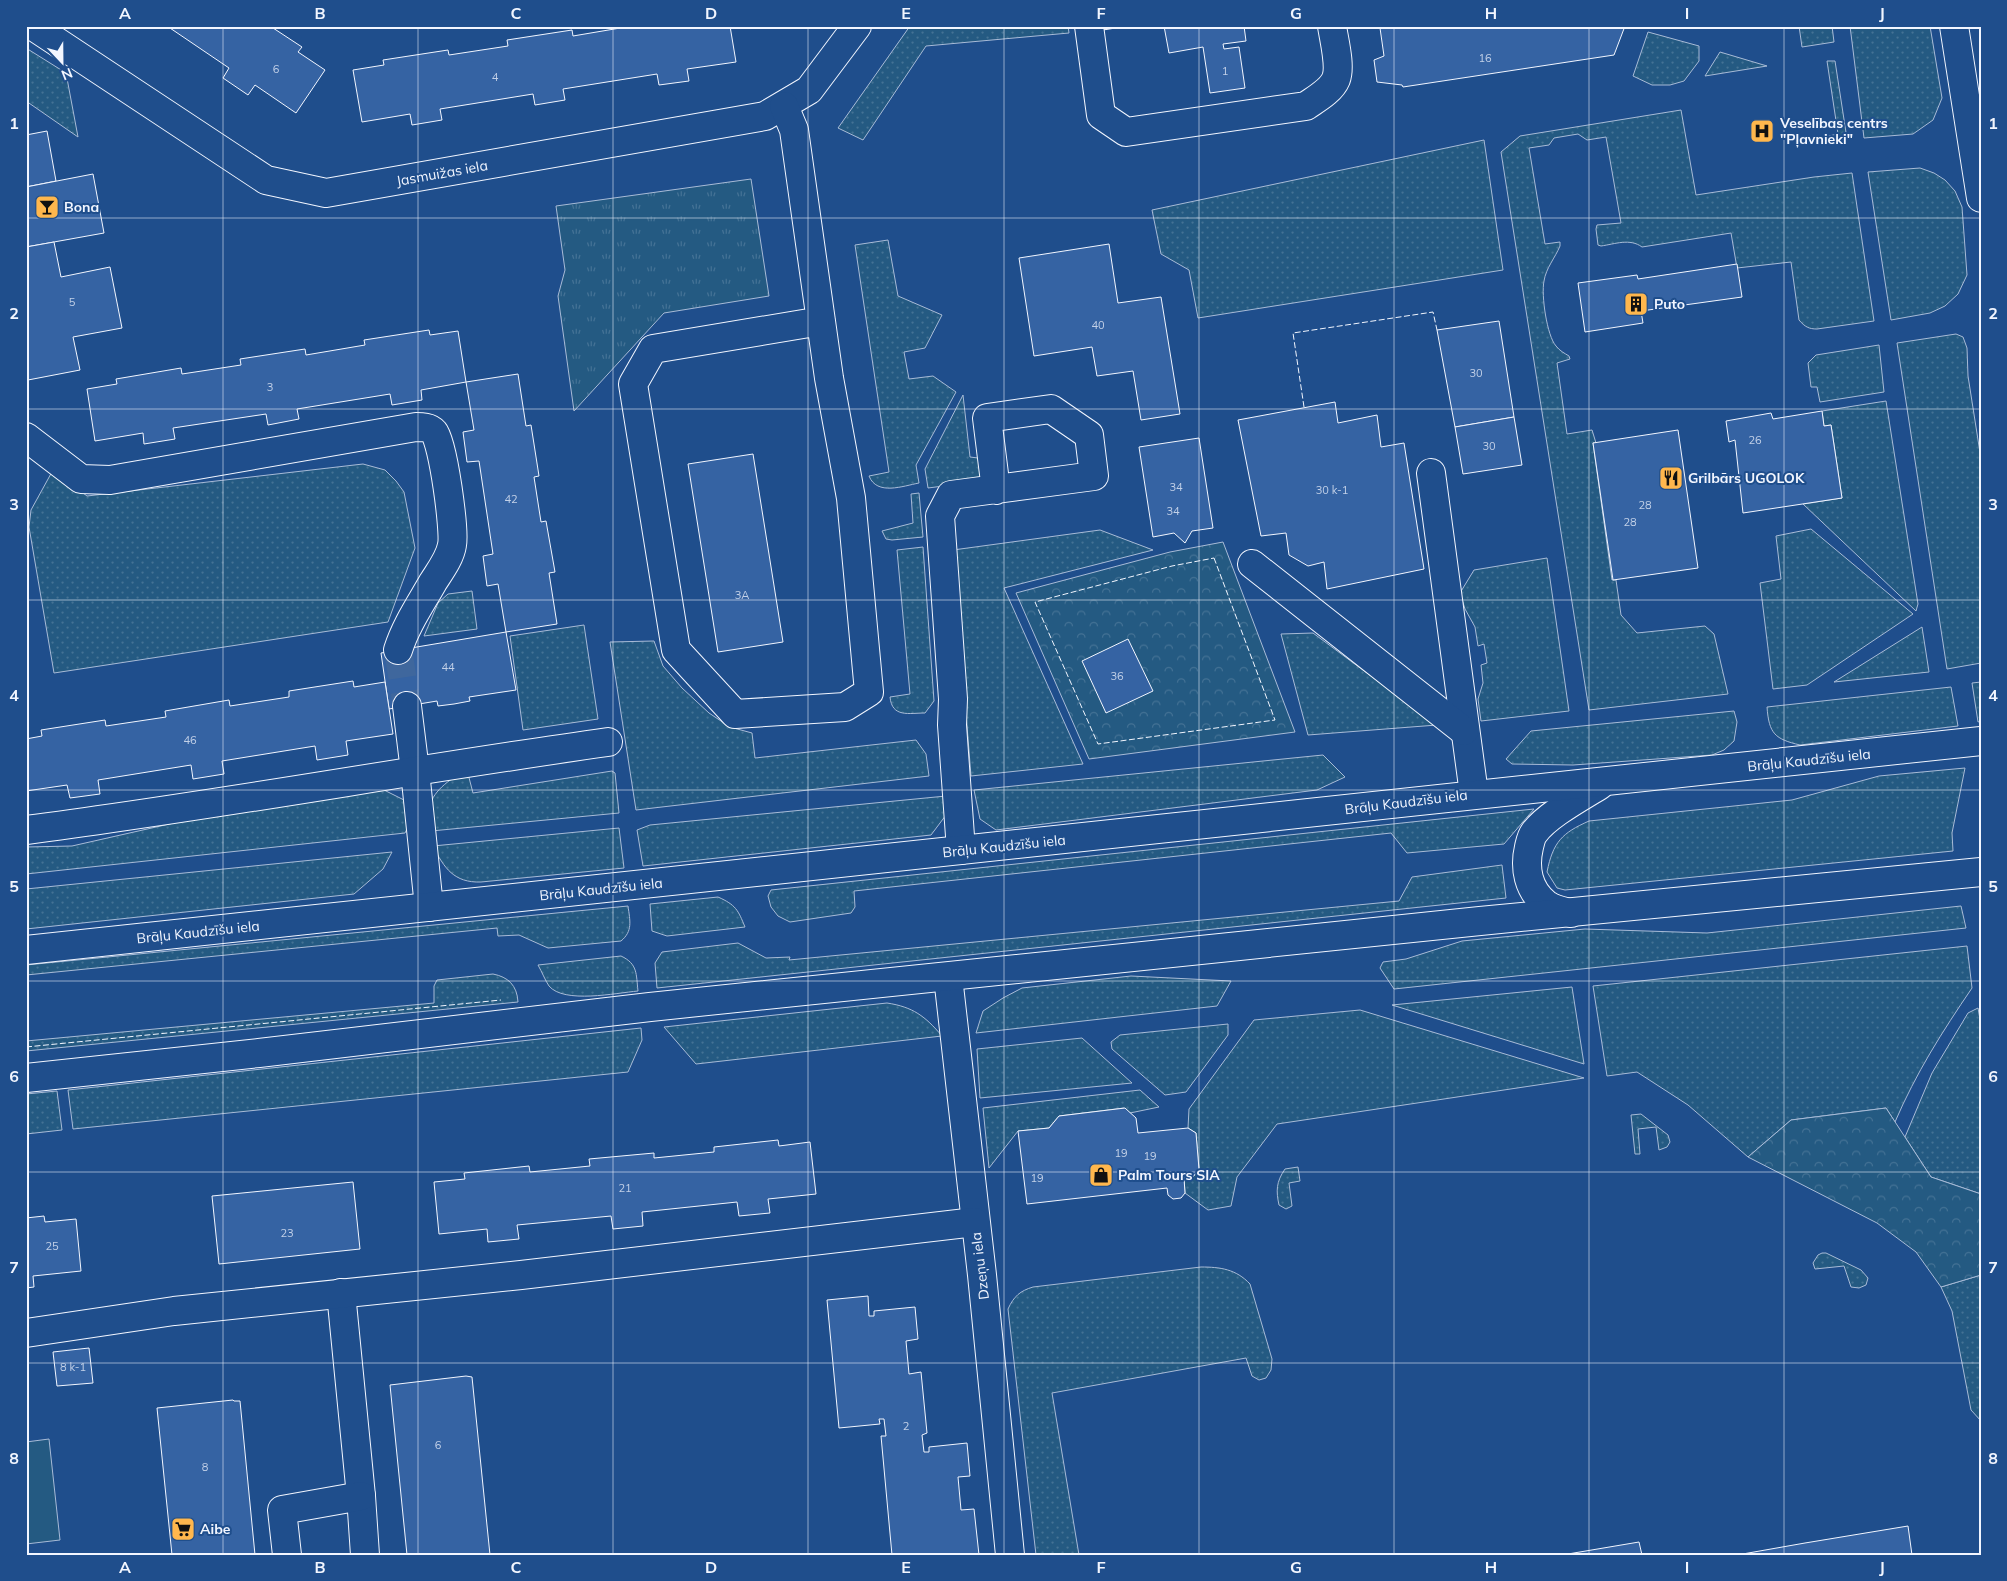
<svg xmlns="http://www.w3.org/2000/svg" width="2007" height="1581" font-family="Mulish,sans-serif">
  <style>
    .grass { fill: url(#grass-dots); stroke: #a8bbd7 }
    .forest { fill: url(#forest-crowns); stroke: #a8bbd7 }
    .park { fill: url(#park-tufts); stroke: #a8bbd7 }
    .garden { fill: #245a82; stroke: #a8bbd7 }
    .building { fill: #3563a3; stroke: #f2f6ff }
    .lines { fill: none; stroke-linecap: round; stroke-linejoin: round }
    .minor-tunnel { stroke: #3f679d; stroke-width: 28; stroke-dasharray: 28 14; stroke-linecap: butt }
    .minor-casing { stroke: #f2f6ff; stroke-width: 30 }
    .minor { stroke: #1f4e8c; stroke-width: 28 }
    .fence { stroke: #f2f6ff; stroke-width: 1; stroke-dasharray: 6 2.5; stroke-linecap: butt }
    .grid { fill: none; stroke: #f2f6ff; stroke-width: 1; stroke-opacity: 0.55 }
    .labels { text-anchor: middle; stroke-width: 4; stroke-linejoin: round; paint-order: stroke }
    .number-label { font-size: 11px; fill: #c3d1e8 }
    .poi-label { font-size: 14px; font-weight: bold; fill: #f2f6ff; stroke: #1f4e8c; text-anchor: start }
    .street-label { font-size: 14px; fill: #f2f6ff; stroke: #1f4e8c }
    .neatline { fill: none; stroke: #f2f6ff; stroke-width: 2 }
    .grid-label { font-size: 16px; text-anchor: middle; font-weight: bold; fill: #f2f6ff }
  </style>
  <defs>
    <pattern id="grass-dots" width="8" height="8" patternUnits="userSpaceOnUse" patternTransform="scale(1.25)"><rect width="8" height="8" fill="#245a82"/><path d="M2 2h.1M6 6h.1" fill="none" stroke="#447295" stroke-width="1.8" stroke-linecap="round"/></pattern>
    <pattern id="forest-crowns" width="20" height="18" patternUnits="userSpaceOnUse" patternTransform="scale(1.25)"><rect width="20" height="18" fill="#245a82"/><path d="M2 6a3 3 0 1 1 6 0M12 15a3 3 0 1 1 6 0" fill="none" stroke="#447295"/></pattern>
    <pattern id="park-tufts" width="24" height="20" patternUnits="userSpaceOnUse" patternTransform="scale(1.25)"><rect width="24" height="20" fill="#245a82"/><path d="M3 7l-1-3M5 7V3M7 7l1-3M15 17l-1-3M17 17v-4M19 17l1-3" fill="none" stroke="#447295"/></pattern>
  </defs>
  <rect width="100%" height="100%" fill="#1f4e8c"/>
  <g class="grass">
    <polygon points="910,26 1068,26 1069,33 926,46 863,140 838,128"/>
    <polygon points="1799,26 1832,26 1834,42 1802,47"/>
    <polygon points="1850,26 1930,26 1942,98 1933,120 1913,134 1864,138"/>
    <polygon points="1648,32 1699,46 1699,61 1684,81 1670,85 1652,85 1633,76"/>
    <polygon points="26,48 66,73 78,137 26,101"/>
    <polygon points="1720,52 1767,66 1705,76"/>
    <polygon points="1827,61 1835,61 1847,139 1820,141 1820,138 1838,134"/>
    <path d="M1681 110 1696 195 1814 177 1852 173 1874 321 1817 329C1809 329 1805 327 1799 320L1791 262 1737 268 1731 233 1642 247C1630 238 1615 244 1601 246L1598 245 1596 229 1597 225 1621 223 1606 137 1587 140 1578 134 1554 138 1549 145 1529 148 1545 244 1560 242V246C1555 258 1546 268 1544 281 1541 295 1547 336 1556 346 1560 351 1564 353 1569 356L1570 359 1557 363 1567 434 1592 430 1596 443H1593L1612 580H1616L1621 615 1637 633 1705 626 1714 634 1728 694 1589 710 1501 152 1520 136Z"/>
    <polygon points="1484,140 1503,270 1198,318 1189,270 1161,254 1152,210"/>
    <polygon points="1920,168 1934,173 1945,180 1955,191 1962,207 1967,275 1958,294 1945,306 1930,313 1891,320 1868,172"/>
    <path d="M888 240 898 296 942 315 925 348 904 352 909 379 933 376 956 392 916 465 919 483C903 486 877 496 869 476L889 472 855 245Z"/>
    <polygon points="1956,334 1963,337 1967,348 1968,376 1981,459 1981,663 1947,669 1897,343"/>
    <polygon points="1879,345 1884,392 1820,402 1817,387 1811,387 1808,363 1816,355"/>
    <polygon points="963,395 970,457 978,458 984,467 981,477 974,482 928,488 925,469"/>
    <polygon points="1886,401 1918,604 1916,611 1803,504 1842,498 1831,425 1824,426 1822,411"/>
    <polygon points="363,464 385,470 396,481 404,492 415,548 388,622 54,673 29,527 31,510 53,470 87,496"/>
    <polygon points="919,493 923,537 892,540 886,539 882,531 913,523 911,494"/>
    <polygon points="1811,529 1913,614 1807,685 1773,689 1760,583 1781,579 1776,536"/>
    <polygon points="1100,530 1153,550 1004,588 1083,764 971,776 953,550"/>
    <path d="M923 547 934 701 925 713C909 713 892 718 890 697L910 694 897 550Z"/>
    <polygon points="1547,558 1569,711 1481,721 1478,699 1483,683 1481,665 1487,663 1484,644 1478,646 1475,627 1465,609 1460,593 1474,570"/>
    <polygon points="472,591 477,629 424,636 438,603 448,594"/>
    <polygon points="584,625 598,719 523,730 510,636"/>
    <polygon points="1922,627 1929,672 1834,682"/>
    <polygon points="1313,633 1437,725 1308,735 1281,634"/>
    <polygon points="654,641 663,666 682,688 709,713 730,727 752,733 755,758 916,740 926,754 929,776 636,810 610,642"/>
    <polygon points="1981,682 1981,721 1978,722 1972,683"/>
    <path d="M1951 687 1958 726 1800 745C1775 739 1769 734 1767 707Z"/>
    <polygon points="1734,711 1737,722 1734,741 1724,750 1712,755 1573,765 1512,764 1506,759 1531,731"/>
    <polygon points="1323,755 1345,777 1317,790 996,830 980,819 974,790"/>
    <path d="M1965 768 1952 833 1953 851 1565 890 1557 888 1547 872C1553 842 1562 833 1589 821L1792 800 1879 776Z"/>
    <path d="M467 770 473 793 612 771 615 773 619 813 431 831C431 823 429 814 430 806 433 790 453 777 467 770Z"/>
    <polygon points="380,788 404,800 407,829 405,833 26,874 26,847 72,846 187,820"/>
    <polygon points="946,796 946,815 931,835 643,866 637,830 650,825"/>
    <polygon points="1534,809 1504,844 1407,853 1391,833 854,891 855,907 851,913 790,922 778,916 771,907 768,896 771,890"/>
    <path d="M619 828 624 868 481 882C454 883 444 868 433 846Z"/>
    <polygon points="392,852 383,869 354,894 26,929 26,889"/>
    <polygon points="1502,865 1506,898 657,988 655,963 662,952 738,943 766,958 790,957 789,960 1399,901 1412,877"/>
    <path d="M718 897C736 905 738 910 745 927L667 936 652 931 650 904Z"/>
    <path d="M628 906C630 921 633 931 621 941L548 948 519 935 498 936 497 928 26 975V965Z"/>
    <polygon points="1961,906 1966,928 1394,989 1380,968 1383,962 1406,959 1462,941 1585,929 1707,933"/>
    <path d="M1967 946 1972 988C1942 1032 1916 1073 1895 1122L1886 1108 1791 1120 1748 1157 1688 1105 1637 1072 1607 1076 1593 986Z"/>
    <path d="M621 956C638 964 636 974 638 991 616 993 564 1004 549 986 545 980 542 972 538 965Z"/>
    <path d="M493 974C508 977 517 985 518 1002L26 1051V1041L434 1003V986L437 980Z"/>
    <polygon points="1131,976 1231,981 1217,1006 976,1033 983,1011 1003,998 1022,988"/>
    <polygon points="1572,987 1584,1064 1392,1005"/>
    <path d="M887 1003C913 1007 925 1016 942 1036L696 1064 664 1027Z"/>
    <polygon points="1978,1008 1981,1025 1981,1194 1931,1177 1905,1137 1932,1073 1968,1013"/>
    <polygon points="1360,1010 1584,1078 1277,1124 1237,1177 1231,1206 1208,1210 1185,1193 1184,1178 1193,1177 1199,1169 1196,1133 1188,1128 1189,1109 1254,1020"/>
    <polygon points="1228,1024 1228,1035 1186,1092 1165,1095 1112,1049 1111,1042 1120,1035"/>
    <polygon points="641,1028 642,1040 628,1072 73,1129 68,1090"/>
    <polygon points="1082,1038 1132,1083 980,1098 977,1049"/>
    <polygon points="1140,1090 1159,1107 1130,1113 1124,1108 1059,1116 1049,1128 1018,1131 989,1168 983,1108"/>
    <polygon points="57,1091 62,1130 26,1134 26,1094"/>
    <polygon points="1641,1114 1668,1135 1670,1142 1667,1147 1659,1150 1656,1127 1638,1129 1640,1154 1635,1154 1631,1115"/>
    <path d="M1298 1167 1300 1181 1289 1183 1292 1206 1286 1209 1279 1205C1276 1191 1276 1182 1285 1169Z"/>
    <polygon points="1822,1253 1826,1253 1861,1270 1868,1278 1866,1285 1859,1288 1851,1287 1844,1266 1815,1269 1813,1263 1818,1255"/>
    <path d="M1201 1267C1220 1267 1236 1269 1250 1284L1272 1359 1271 1370 1266 1378 1259 1380 1252 1376 1246 1358 1052 1393 1079 1555H1036L1008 1309C1014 1296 1020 1291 1033 1287Z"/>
    <polygon points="1981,1275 1981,1421 1971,1410 1952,1311 1941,1287"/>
  </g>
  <g class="forest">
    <polygon points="1223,542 1295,732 1089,759 1016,593 1170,552"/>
    <polygon points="1886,1108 1931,1177 1981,1194 1981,1275 1941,1287 1916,1252 1877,1223 1748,1157 1791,1120"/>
  </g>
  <polygon class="park" points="751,179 769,296 664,313 574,411 558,296 565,270 556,206"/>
  <polygon class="garden" points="49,1439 60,1540 26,1544 26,1442"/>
  <g class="building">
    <polygon points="167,26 270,26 302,47 298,52 325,70 296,113 255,85 248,95 223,78 229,68"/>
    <polygon points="632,26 730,26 736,62 687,69 689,81 659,85 657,74 563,89 565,100 535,105 533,94 440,109 442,120 412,125 410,114 362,122 353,70 384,65 383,60 448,50 449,55 508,46 507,40 572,30 573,36"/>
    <polygon points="1103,26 1128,26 1103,30"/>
    <polygon points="1164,26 1244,26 1246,41 1223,44 1224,49 1239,47 1245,88 1210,93 1203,47 1169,53"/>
    <polygon points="1393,26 1625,26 1614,55 1403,87 1402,85 1377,82 1374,60 1384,56 1380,28"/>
    <polygon points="47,131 56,181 26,187 26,135"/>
    <polygon points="93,174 104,233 26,247 26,187"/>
    <polygon points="54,242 61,277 110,267 122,328 73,337 80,370 28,380 26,371 26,247"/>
    <polygon points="1109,244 1118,303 1161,297 1180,414 1141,420 1133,371 1097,376 1092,347 1034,356 1019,258"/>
    <polygon points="1737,264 1742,297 1641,311 1643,323 1585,332 1578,283 1637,275 1638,279"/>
    <polygon points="1499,321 1514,417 1455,427 1437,330"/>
    <polygon points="429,330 430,335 458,331 466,382 421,390 422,400 392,405 390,394 297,409 299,419 268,425 266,414 173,428 175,439 144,444 143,433 95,441 87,389 117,384 116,379 181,368 182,374 241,365 240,359 305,349 306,355 365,345 364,340"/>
    <polygon points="518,374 526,426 531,425 539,476 534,477 541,522 546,521 555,572 549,573 557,624 506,632 498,584 487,586 483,556 493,554 479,461 467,462 463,432 474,430 466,382"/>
    <polygon points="1335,402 1338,423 1377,415 1381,447 1404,443 1424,569 1327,589 1324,562 1308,566 1289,555 1286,533 1261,536 1238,420"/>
    <polygon points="1822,411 1824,426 1831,425 1842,498 1743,513 1735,440 1729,442 1726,421 1771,413 1773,419"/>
    <polygon points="1514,417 1522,465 1463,474 1455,427"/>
    <polygon points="1678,430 1698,568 1613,580 1593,443"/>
    <polygon points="1199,438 1213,528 1192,531 1185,543 1174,533 1153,537 1139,447"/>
    <polygon points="753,454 783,642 718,652 688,464"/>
    <polygon points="506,632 516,690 469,697 470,701 454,704 438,706 437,701 389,709 381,653"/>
    <polygon points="1128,639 1153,691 1106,713 1082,661"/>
    <polygon points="353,681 354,687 385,682 393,734 346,741 348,755 317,760 315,746 222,761 224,774 193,779 191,765 98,780 100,794 70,798 67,785 26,791 26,739 42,736 41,730 105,720 106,726 166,717 165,711 229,700 230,706 289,697 289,691"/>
    <polygon points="1125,1108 1136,1118 1138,1133 1188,1128 1196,1133 1199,1169 1193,1177 1184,1178 1185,1193 1181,1198 1173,1199 1168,1195 1167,1188 1027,1204 1018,1131 1049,1128 1059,1116"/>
    <polygon points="778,1140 779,1146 810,1142 816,1194 768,1199 770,1213 739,1216 737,1202 642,1212 643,1226 613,1229 611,1216 517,1225 519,1239 488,1242 487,1229 439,1234 434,1182 465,1179 464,1173 529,1166 530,1172 590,1166 589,1159 654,1153 654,1158 714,1152 714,1147"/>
    <polygon points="353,1182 360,1249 219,1264 212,1196"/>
    <polygon points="44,1216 45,1222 76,1219 81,1271 33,1276 34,1287 26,1288 26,1218"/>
    <polygon points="868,1296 869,1316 874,1316 874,1311 915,1307 918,1339 906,1341 909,1374 921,1372 927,1433 922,1435 924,1452 929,1452 929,1447 967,1443 970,1476 958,1477 961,1510 974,1509 979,1555 892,1555 881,1436 886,1436 884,1419 879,1419 880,1424 839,1428 827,1300"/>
    <polygon points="89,1348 93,1383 57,1386 53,1352"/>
    <polygon points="466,1376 472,1377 490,1555 407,1555 390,1385"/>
    <polygon points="233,1400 234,1401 240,1401 255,1555 172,1555 157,1408"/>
    <polygon points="1908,1526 1912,1555 1737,1555 1805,1543"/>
    <polygon points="1639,1542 1642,1555 1562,1555"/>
  </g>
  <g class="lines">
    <polyline class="minor-tunnel" points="398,650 407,706"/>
    <g class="minor-casing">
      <g id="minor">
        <polyline points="33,26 266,180 326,193 765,116 809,90 857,26"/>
        <path d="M1089 26 1101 115 1126 132 1306 106C1316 99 1331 91 1336 79 1341 66 1334 40 1332 26"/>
        <polyline points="1954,26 1981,198"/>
        <polyline points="784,106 794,130 829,378 851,498 869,692 845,707 735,714 676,650 633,384 653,349 821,321"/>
        <path d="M26 437 81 479 110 480 416 427C422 427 430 427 434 432 443 442 455 531 452 545 450 558 440 571 433 582 420 605 406 625 398 650"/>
        <polyline points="1431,473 1474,794"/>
        <polyline points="1252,564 1464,731"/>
        <polyline points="407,706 415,771 429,907"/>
        <path d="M26 830C221 805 414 769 608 742"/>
        <polyline points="961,850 952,725 953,699 940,516 951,495 1094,476 1089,435 1051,409 987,418 996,490"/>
        <path d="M1571 913C1562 911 1553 910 1546 904 1528 890 1524 868 1529 847 1530 843 1531 837 1534 833 1547 815 1581 797 1600 785"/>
        <polyline points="26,950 1981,741"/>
        <polyline points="948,977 982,1275 1010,1555"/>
        <polyline points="26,1078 259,1053 650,1007 1480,921 1981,872"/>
        <polyline points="341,1293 361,1496 365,1555"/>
        <polyline points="26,1333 174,1311 521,1275 975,1222"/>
        <polyline points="287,1555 282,1510 361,1496"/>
      </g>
    </g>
    <use href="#minor" class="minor"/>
    <g class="fence">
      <polyline points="1304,407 1293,333 1433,312 1437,330"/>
      <polygon points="1214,558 1275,720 1098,744 1035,602 1172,566"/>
      <polyline points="26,1047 501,1000"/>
    </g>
  </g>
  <path class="grid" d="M223 26V1555M418 26V1555M613 26V1555M808 26V1555M1004 26V1555M1199 26V1555M1394 26V1555M1589 26V1555M1784 26V1555M26 218H1981M26 409H1981M26 600H1981M26 790H1981M26 981H1981M26 1172H1981M26 1363H1981"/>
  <defs>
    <g id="hospital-square" transform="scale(1.25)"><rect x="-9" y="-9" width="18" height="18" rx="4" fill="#ffb74d" stroke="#1f4e8c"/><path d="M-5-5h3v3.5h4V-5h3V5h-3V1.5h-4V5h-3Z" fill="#111"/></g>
    <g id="bar-square" transform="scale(1.25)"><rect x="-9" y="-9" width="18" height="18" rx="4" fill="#ffb74d" stroke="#1f4e8c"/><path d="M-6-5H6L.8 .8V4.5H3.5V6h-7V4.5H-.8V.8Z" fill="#111"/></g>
    <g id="building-square" transform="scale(1.25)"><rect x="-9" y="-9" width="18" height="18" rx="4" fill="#ffb74d" stroke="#1f4e8c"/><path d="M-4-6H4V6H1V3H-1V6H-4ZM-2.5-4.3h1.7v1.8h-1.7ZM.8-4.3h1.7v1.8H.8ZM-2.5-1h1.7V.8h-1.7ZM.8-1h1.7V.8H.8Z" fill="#111"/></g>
    <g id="restaurant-square" transform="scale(1.25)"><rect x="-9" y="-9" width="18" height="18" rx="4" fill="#ffb74d" stroke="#1f4e8c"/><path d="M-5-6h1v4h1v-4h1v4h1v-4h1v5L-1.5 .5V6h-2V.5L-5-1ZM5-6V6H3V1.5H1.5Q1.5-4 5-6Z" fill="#111"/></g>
    <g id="shop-square" transform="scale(1.25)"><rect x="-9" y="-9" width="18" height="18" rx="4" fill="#ffb74d" stroke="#1f4e8c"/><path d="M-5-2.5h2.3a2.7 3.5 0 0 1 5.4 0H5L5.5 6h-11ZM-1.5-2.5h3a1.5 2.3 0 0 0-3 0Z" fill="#111"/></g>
    <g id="supermarket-square" transform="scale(1.25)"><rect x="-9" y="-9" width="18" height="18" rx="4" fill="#ffb74d" stroke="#1f4e8c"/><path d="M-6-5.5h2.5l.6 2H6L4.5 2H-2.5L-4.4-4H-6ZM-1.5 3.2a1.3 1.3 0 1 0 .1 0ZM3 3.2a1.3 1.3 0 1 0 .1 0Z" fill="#111"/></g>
  </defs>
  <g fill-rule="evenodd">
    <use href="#hospital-square" x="1762" y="131"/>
    <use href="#bar-square" x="47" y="207"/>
    <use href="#building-square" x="1636" y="304"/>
    <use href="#restaurant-square" x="1671" y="478"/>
    <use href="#shop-square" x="1101" y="1175"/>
    <use href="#supermarket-square" x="183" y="1529"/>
  </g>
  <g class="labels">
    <g class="number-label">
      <text x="1485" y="62">16</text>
      <text x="276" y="73">6</text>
      <text x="1225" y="75">1</text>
      <text x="495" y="81">4</text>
      <text x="72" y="306">5</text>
      <text x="1098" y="329">40</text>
      <text x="1476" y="377">30</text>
      <text x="270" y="391">3</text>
      <text x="1755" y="444">26</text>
      <text x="1489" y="450">30</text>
      <text x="1176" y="491">34</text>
      <text x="1332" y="494">30 k-1</text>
      <text x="511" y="503">42</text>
      <text x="1645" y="509">28</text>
      <text x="1173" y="515">34</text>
      <text x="1630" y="526">28</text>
      <text x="742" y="599">3A</text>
      <text x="448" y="671">44</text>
      <text x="1117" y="680">36</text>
      <text x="190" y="744">46</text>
      <text x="1121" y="1157">19</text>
      <text x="1150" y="1160">19</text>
      <text x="1037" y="1182">19</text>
      <text x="625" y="1192">21</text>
      <text x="287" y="1237">23</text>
      <text x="52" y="1250">25</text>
      <text x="73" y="1371">8 k-1</text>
      <text x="906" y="1430">2</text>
      <text x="438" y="1449">6</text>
      <text x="205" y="1471">8</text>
    </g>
    <g class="poi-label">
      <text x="1780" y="128">Veselības centrs<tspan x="1780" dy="16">"Pļavnieki"</tspan></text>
      <text x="64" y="212">Bona</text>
      <text x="1654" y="309">Puto</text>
      <text x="1688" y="483">Grilbārs UGOLOK</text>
      <text x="1118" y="1180">Palm Tours SIA</text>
      <text x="200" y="1534">Aibe</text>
    </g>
    <g class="street-label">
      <text transform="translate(442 173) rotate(-10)" y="5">Jasmuižas iela</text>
      <text transform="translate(1809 760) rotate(-6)" y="5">Brāļu Kaudzīšu iela</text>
      <text transform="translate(1406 802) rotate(-7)" y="5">Brāļu Kaudzīšu iela</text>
      <text transform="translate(1004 846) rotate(-6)" y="5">Brāļu Kaudzīšu iela</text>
      <text transform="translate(601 889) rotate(-6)" y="5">Brāļu Kaudzīšu iela</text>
      <text transform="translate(198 932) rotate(-6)" y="5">Brāļu Kaudzīšu iela</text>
      <text transform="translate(980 1266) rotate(-97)" y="5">Dzeņu iela</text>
    </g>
  </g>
  <rect width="2007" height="1581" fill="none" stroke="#1f4e8c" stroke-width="55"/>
  <g transform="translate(62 62) rotate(158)" stroke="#1f4e8c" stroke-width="4" paint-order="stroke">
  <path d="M0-4L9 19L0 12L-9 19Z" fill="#f2f6ff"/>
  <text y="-8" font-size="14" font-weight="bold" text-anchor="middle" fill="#f2f6ff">N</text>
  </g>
  <rect x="28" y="28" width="1952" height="1526" class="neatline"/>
  <g class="grid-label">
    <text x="125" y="19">A</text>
    <text x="320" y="19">B</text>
    <text x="516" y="19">C</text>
    <text x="711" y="19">D</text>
    <text x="906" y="19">E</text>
    <text x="1101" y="19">F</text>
    <text x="1296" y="19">G</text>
    <text x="1491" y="19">H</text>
    <text x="1687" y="19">I</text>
    <text x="1882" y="19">J</text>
    <text x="14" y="129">1</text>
    <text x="1993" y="129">1</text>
    <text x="14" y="319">2</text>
    <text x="1993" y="319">2</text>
    <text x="14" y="510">3</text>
    <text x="1993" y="510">3</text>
    <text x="14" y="701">4</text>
    <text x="1993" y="701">4</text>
    <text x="14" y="892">5</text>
    <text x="1993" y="892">5</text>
    <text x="14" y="1082">6</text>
    <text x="1993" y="1082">6</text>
    <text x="14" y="1273">7</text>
    <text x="1993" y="1273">7</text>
    <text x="14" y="1464">8</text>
    <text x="1993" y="1464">8</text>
    <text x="125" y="1573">A</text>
    <text x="320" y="1573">B</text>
    <text x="516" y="1573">C</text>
    <text x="711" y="1573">D</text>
    <text x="906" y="1573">E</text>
    <text x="1101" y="1573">F</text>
    <text x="1296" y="1573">G</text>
    <text x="1491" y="1573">H</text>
    <text x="1687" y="1573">I</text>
    <text x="1882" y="1573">J</text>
  </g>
</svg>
